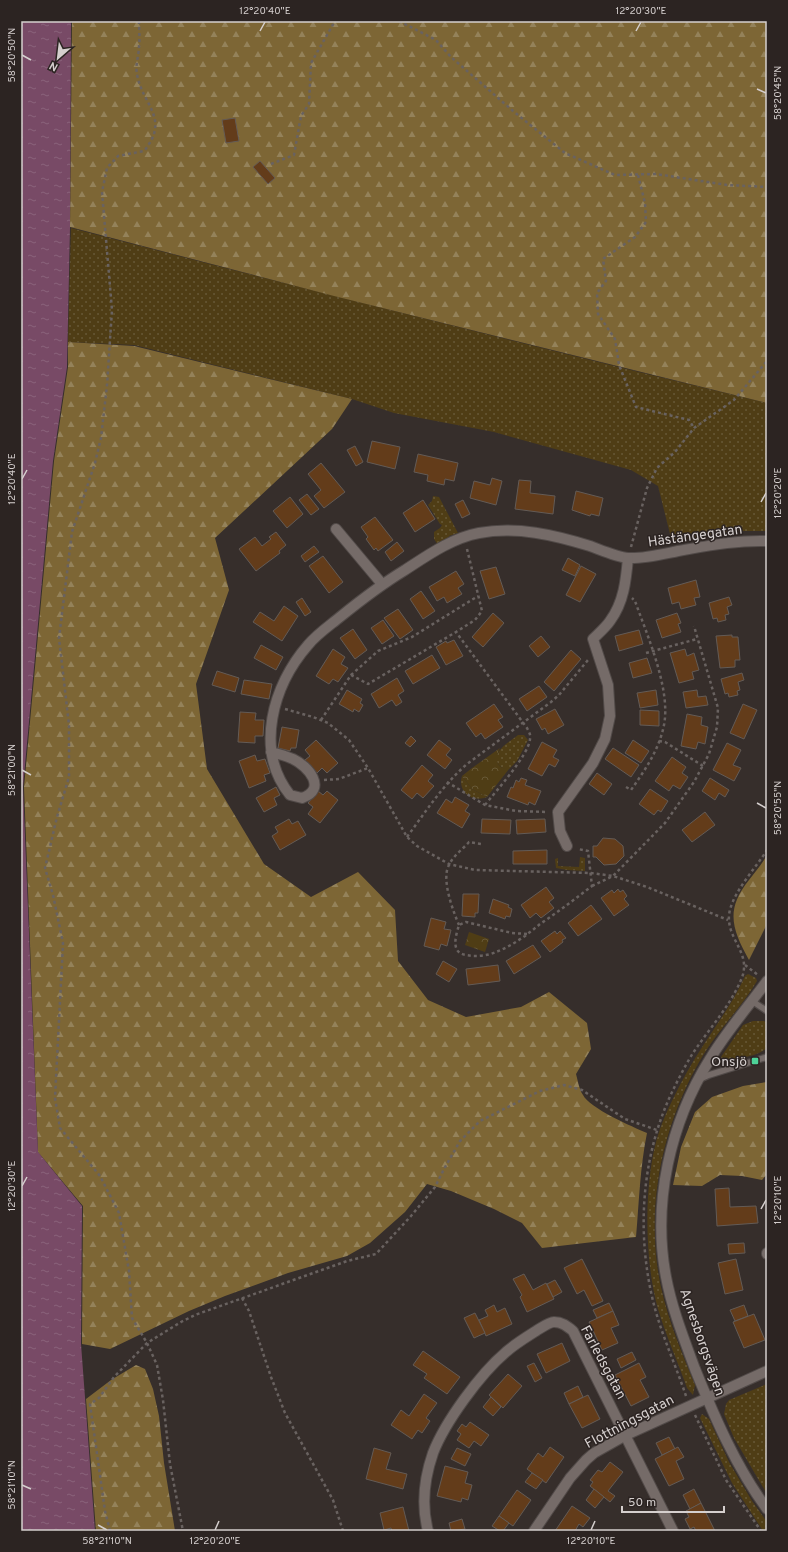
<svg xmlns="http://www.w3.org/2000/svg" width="788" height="1552" font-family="Overpass,sans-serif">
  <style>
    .grass { fill: url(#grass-dots) }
    .forest { fill: url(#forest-firs) }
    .park { fill: url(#park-crowns) }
    .water { fill: url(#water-ripples) }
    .building { fill: #633c1a; stroke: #635b56 }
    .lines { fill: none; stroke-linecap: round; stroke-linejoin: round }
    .lane-casing { stroke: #514a48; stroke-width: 8 }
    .street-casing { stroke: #514a48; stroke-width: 12 }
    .secondary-casing { stroke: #514a48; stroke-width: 12 }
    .path { stroke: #696260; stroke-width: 2.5; stroke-dasharray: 3 3; stroke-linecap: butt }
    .lane { stroke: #756b68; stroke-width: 5.5 }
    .street { stroke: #756b68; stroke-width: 10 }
    .secondary { stroke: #756b68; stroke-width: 10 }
    .ticks { fill: none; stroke: #d5cfce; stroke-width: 1.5 }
    .poi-dot { fill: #4ed399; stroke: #2c2422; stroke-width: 1.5 }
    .labels { text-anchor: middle; stroke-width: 3; stroke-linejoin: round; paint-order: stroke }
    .street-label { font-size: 14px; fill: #d5cfce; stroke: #2c2422 }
    .poi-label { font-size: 14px; fill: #d5cfce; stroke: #2c2422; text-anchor: end }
    .neatline { fill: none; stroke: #d5cfce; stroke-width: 1.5 }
    .ticks-label { font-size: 10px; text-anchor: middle; fill: #d5cfce }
  </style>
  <defs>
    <pattern id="grass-dots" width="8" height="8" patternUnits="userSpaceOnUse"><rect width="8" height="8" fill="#4f3d15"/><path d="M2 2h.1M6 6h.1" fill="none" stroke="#675836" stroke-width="1.8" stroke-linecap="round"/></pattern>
    <pattern id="forest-firs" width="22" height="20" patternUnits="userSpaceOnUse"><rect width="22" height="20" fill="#7d6635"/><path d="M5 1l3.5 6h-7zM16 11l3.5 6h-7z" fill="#94825a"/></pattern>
    <pattern id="park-crowns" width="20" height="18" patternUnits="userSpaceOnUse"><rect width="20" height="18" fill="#4f3d15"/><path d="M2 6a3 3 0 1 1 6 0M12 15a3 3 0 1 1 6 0" fill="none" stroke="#675836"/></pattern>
    <pattern id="water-ripples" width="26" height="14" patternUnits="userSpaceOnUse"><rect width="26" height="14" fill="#784a66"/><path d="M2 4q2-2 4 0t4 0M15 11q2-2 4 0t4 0" fill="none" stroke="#8a637b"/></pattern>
  </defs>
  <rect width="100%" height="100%" fill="#362e2b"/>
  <g class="grass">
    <path d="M71 228C302 288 534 347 767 403V531H731L672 542 658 486 631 470 494 432 394 413 352 399 134 345 68 342Z"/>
    <polygon points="433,496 439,497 458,533 449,536 450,539 438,545 434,539 434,532 440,528 442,525 440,524 428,505 432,501"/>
    <path d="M518 735H524L528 740 517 761 509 769C505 770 501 768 498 764 491 751 510 742 518 735Z"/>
    <path d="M462 776 472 789 487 797C473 803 457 792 462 776Z"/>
    <polygon points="580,857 585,858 585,871 567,870 556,868 555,859 558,858 558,866 579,867"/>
    <path d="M748 974 756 978 757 981C741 1008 718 1030 702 1057 666 1118 648 1192 657 1264 662 1306 679 1346 695 1385L693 1395 687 1388C678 1362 666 1336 658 1309 644 1260 643 1177 660 1129 667 1110 677 1090 687 1072 705 1039 730 1010 745 976Z"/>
    <path d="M753 1021H764L767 1023V1048C756 1057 736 1059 722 1060L721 1057 743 1025Z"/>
    <polygon points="767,1384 767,1494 734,1438 724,1414 726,1404 729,1400"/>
    <polygon points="702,1414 709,1419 729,1462 752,1501 767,1522 767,1531 763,1531 732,1483 700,1418"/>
  </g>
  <g class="forest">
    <polygon points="72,21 767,21 767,403 334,296 70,227"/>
    <path d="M68 342 134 346 352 399 332 429 215 538 229 590 196 684 207 769 264 864 311 897 358 872 395 910 398 961 428 1000 466 1017 521 1007 549 992 587 1023 591 1049 576 1074C578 1081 579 1089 583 1095 589 1108 633 1127 647 1133 640 1167 639 1202 636 1237L542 1248 522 1223 494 1209 451 1191 427 1184 405 1212 370 1243 347 1256 288 1273 225 1296 189 1311 110 1349 82 1344 83 1206 38 1152 24 787 54 461 68 367Z"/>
    <path d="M767 855V924L749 960C732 929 725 910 749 880 755 872 762 864 767 855Z"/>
    <polygon points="767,1082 767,1174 762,1180 742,1176 720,1175 702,1186 673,1185 681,1147 695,1112 712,1097 743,1086"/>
    <polygon points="136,1365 145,1369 153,1389 159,1416 164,1463 175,1531 96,1531 86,1399 111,1380"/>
  </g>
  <g class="park">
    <path d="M500 748C495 758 495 769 509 769L487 797 472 789 462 776 472 768Z"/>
    <polygon points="469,932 489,939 485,952 465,945"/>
  </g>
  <polygon class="water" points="21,21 71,21 70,227 67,367 53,461 23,787 38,1152 82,1206 81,1344 95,1531 21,1531"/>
  <g class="building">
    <polygon points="235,118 239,141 226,143 222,120"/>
    <polygon points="260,161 275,178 268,184 253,167"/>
    <polygon points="372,441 400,447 395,469 367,462"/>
    <polygon points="355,446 363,462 356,466 347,450"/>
    <polygon points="418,454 458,463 454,481 445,479 444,485 427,481 428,475 414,472"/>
    <polygon points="321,463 345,492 324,508 314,496 321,490 308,474"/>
    <polygon points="492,478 502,481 496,505 470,498 474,481 490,485"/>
    <polygon points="519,480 531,481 530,493 555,496 553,514 515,509"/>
    <polygon points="576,491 603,498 599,516 591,514 590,516 572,510"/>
    <polygon points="307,494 319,509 311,515 299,500"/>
    <polygon points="290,497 303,514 287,528 273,511"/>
    <polygon points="423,500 435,519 415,532 403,513"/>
    <polygon points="463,500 470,514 462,518 455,504"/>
    <polygon points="375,517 393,540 378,551 376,548 374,550 366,539 368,537 361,527"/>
    <polygon points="276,532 286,545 279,551 280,553 256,571 239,549 255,537 262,546 271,539 269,537"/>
    <polygon points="397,542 404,551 391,561 385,552"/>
    <polygon points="314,546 319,552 305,562 301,556"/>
    <polygon points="323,556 343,582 329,593 309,566"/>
    <polygon points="568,558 580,565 575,576 562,570"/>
    <polygon points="581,566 596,574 580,602 566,595"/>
    <polygon points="496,567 505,594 489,599 480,571"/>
    <polygon points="456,571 464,584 458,588 462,594 447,603 444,597 437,601 429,587"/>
    <polygon points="696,580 700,597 694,598 696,605 681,609 679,602 672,604 668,588"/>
    <polygon points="421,591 435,611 423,619 410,599"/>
    <polygon points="729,597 732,605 727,607 729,614 725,615 726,620 718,622 717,618 713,619 709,603"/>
    <polygon points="302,598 311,612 305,616 296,602"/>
    <polygon points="284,606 298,616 282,641 253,622 260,612 274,621"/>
    <polygon points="398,609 413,630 400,639 384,618"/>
    <polygon points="493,613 504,623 483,647 472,637"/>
    <polygon points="677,613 681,623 678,624 681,632 662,638 656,620"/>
    <polygon points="383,620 394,636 382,644 371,628"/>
    <polygon points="353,629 367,650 355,659 340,638"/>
    <polygon points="639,630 643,644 619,651 615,636"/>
    <polygon points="732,635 732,637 738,637 740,660 735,660 735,667 720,668 716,636"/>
    <polygon points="541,636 550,647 538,657 529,646"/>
    <polygon points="454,640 463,656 446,665 436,647 446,641 447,643"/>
    <polygon points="261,645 283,657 276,670 254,658"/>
    <polygon points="333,649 345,657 341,664 348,668 338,682 333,679 329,684 316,676"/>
    <polygon points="685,649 687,656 694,653 699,670 692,672 694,679 679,683 670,653"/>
    <polygon points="571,650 581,659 554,691 544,682"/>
    <polygon points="432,655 440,668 413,684 405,671"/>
    <polygon points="647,658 652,673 633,678 629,663"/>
    <polygon points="217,671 239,678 235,692 212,685"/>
    <polygon points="742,673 744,680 738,682 740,690 737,691 738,695 729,697 728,693 725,694 721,679"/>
    <polygon points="397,678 404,691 398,695 402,702 396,706 392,700 379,708 371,694"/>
    <polygon points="244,680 272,684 269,699 241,694"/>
    <polygon points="539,686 547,697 527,711 519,699"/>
    <polygon points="347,690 362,699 360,703 363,705 359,712 354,709 353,712 339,704"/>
    <polygon points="656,690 658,705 640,708 637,693"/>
    <polygon points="697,690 698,697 706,696 708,705 686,708 683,692"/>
    <polygon points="494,704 503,717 498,720 503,727 485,739 481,733 476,737 466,723"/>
    <polygon points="743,704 757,710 744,739 730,733"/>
    <polygon points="555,709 564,725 548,734 545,728 542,730 536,719"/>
    <polygon points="640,710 659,711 659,726 640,725"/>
    <polygon points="240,712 256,713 255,720 264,720 263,736 255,736 255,743 238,742"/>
    <polygon points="687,714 702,717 701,725 708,727 705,744 698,742 696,749 681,746"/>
    <polygon points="282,727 299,730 296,748 291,748 290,751 278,748"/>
    <polygon points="411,736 416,741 410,747 405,743"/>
    <polygon points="316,740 338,763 327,773 322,768 317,773 305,760 310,756 305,750"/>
    <polygon points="439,740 451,749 446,755 452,760 445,769 427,755"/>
    <polygon points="633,740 649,751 641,763 625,753"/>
    <polygon points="542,742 557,750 553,757 559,760 555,767 549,764 542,776 528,769"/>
    <polygon points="727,743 741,750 733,765 741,768 734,781 713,770"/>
    <polygon points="613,748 639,765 631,777 605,759"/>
    <polygon points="255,755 257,761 265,759 270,773 264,775 266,781 249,788 239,761"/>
    <polygon points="672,757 686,767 682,773 688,777 680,789 673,785 669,791 655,781"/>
    <polygon points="422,765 433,775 428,781 434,786 423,798 417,793 412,799 401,790"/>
    <polygon points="597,773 612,784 604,795 589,784"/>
    <polygon points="521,778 527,780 525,785 541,791 535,805 529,802 528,805 507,797 511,787 513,788 516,780 519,782"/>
    <polygon points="710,778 729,790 725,797 719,793 715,800 702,791"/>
    <polygon points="276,787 280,795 274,798 277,805 264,812 256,798"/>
    <polygon points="650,789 668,801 661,812 658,810 654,815 639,804"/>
    <polygon points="318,791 323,795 327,791 338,800 320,823 308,814 313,807 308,803"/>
    <polygon points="455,797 469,805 465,811 470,814 462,828 437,813 446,799 452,803"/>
    <polygon points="705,812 715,825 692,842 682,830"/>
    <polygon points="289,819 292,824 298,821 306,835 280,850 272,836 278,832 275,827"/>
    <polygon points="482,819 511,820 510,834 481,833"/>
    <polygon points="545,819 546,832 517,834 516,820"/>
    <polygon points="603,838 615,839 623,846 624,856 616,864 604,865 596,857 593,857 593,846 597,846"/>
    <polygon points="547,850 547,864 513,864 513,851"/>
    <polygon points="546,887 554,898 549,902 554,908 541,918 536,913 530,918 521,905"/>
    <polygon points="618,889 620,892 623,890 627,896 624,899 629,905 614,916 601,898 612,890 614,893"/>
    <polygon points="463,894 479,894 478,913 475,913 475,917 462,916"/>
    <polygon points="493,899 509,905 508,907 512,909 510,917 506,916 505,919 489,913"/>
    <polygon points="591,905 602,919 578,936 568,923"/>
    <polygon points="431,918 446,922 444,929 451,930 447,946 441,944 439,950 424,946"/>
    <polygon points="555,931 557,934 560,931 566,938 562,940 563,942 550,952 541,941"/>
    <polygon points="533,945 541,957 514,974 506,961"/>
    <polygon points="443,961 457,969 449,982 436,974"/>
    <polygon points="498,965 500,981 468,985 466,969"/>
    <polygon points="729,1188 730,1207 756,1206 758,1223 717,1226 715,1189"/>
    <polygon points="744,1243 745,1253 729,1254 728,1244"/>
    <polygon points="582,1259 603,1301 592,1306 584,1290 577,1294 564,1268"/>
    <polygon points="736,1259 743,1290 725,1294 718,1263"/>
    <polygon points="524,1274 533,1290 546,1283 554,1299 527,1312 520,1297 522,1295 513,1279"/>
    <polygon points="555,1280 562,1292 553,1297 547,1284"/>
    <polygon points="609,1303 613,1311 597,1318 593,1310"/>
    <polygon points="494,1305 497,1312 505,1308 512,1324 486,1336 479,1320 488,1316 485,1310"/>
    <polygon points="744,1305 748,1316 735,1321 730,1310"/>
    <polygon points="613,1311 619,1325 611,1328 618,1343 602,1350 589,1322"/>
    <polygon points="475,1313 485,1333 474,1338 464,1318"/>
    <polygon points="754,1314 765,1340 744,1348 733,1322"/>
    <polygon points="562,1343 570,1361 546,1373 537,1354"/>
    <polygon points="423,1351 460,1377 447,1394 424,1378 427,1374 413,1365"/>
    <polygon points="632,1352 636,1360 621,1368 617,1359"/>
    <polygon points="534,1363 542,1378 535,1382 527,1366"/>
    <polygon points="639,1363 646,1377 640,1380 649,1397 631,1406 615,1375"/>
    <polygon points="508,1374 522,1386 503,1408 489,1395"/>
    <polygon points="578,1386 583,1397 569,1404 564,1393"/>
    <polygon points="424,1394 437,1403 426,1418 430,1421 422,1433 418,1430 412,1439 391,1425 401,1410 409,1416"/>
    <polygon points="588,1395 600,1419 582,1428 569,1404"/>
    <polygon points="491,1397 501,1407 493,1416 483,1407"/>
    <polygon points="470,1422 489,1435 481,1446 474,1441 469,1448 457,1440 461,1434 457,1431 462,1424 466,1427"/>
    <polygon points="669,1437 675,1449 662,1455 656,1443"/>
    <polygon points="550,1447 564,1457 546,1483 527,1469 538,1453 543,1457"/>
    <polygon points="678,1447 684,1457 676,1461 684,1479 669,1486 655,1459"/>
    <polygon points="374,1448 391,1453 386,1469 407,1474 403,1489 366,1479"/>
    <polygon points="457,1448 471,1454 465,1466 451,1459"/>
    <polygon points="610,1462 623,1472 608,1491 615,1496 610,1502 590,1486 593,1482 590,1480 598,1470 602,1472"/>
    <polygon points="445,1466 468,1472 465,1483 472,1485 468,1500 462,1498 461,1502 437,1496"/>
    <polygon points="532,1473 543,1480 536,1489 525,1482"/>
    <polygon points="594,1489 604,1497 595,1508 586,1500"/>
    <polygon points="694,1489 701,1503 690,1509 683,1495"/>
    <polygon points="517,1490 531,1500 513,1526 499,1516"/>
    <polygon points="701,1503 715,1531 696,1531 694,1527 690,1529 685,1519 689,1517 686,1511"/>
    <polygon points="572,1506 590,1518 583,1527 579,1524 575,1531 555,1531"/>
    <polygon points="403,1507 409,1531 392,1531 391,1528 384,1530 380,1513"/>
    <polygon points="499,1516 509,1523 503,1531 500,1531 492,1526"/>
    <polygon points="462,1519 465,1529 451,1531 449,1523"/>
  </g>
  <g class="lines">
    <g class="lane-casing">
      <g id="lane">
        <polyline points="752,1001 767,1011"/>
        <polyline points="700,1079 709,1075 767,1057"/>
      </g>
    </g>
    <g class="street-casing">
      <g id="street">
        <polyline points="336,529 382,584"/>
        <path d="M271 752C279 754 286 756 293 759 308 766 328 789 302 798L290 795C254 750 273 685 308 645 317 634 329 626 340 617 361 600 382 584 405 570 428 555 452 538 479 533 517 526 554 535 590 546 601 550 617 557 628 558 643 559 663 554 678 551 707 546 737 540 767 541"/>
        <path d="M567 846 560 831 558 812 593 763 605 739 610 716 608 685 593 639C599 633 606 627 610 621 624 602 626 580 628 558"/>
        <polyline points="767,1253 767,1254"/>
        <path d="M428 1531C421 1504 424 1479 433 1453 445 1422 480 1374 506 1352 515 1344 525 1338 536 1331 541 1328 549 1322 554 1322 562 1322 567 1326 573 1331L673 1531"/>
        <polyline points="534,1531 570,1478 586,1460 594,1453 626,1435 767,1371"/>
      </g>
    </g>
    <g class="secondary-casing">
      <path id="secondary" d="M767 981C748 1007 726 1032 710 1059 670 1123 652 1203 666 1277 672 1309 684 1339 695 1369 715 1418 736 1467 767 1509"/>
    </g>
    <g class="path">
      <path d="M139 21C139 29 140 38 139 46 139 55 135 65 137 74 142 105 171 118 144 151L118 156 107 168 102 192 112 310 107 385 101 438 95 463 72 532 59 638 69 725V777L57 817 45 868 53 895 63 943 55 1098 60 1128 100 1176 119 1213 129 1271 132 1318 147 1343 157 1365 163 1400 170 1464 183 1531"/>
      <polyline points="399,21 436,40 451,57 513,111 565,153 615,175 656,174 727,185 767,187"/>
      <polyline points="271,164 294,155 301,116 309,104 311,63 335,21"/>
      <polyline points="638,175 645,203 646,222 635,237 603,259 606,281 597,293 598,314 615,339 619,365 636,407 689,420 694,428"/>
      <polyline points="631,547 647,488 657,468 675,452 694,428 734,400 767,361"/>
      <path d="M467 549 482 611 475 620 456 632 527 728C529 732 531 735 530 739 529 755 495 792 485 805"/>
      <polyline points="646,653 697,639"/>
      <polyline points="351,675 368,684 456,632"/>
      <polyline points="285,709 313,717 328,723 349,740 368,768 407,837 417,846 449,864 475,870 591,873 613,876 647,887 728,920"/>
      <polyline points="321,720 351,675 378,651 412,637 478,596"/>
      <polyline points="659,741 665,742 703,766"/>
      <polyline points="324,780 339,779 368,768"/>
      <polyline points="447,782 485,805 516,811 548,812"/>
      <path d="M626 787 631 790C645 770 659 750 664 725 671 689 647 635 635 601L632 598"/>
      <path d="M407 837C426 811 443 785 467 764L551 702 559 695 588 660"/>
      <polyline points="592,886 613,876 665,823 694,782 709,754 717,727 718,708 694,626"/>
      <path d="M459 925C453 911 441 879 449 865 453 856 463 849 469 842L481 844"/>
      <path d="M527 934 512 933 466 922 459 925C456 935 450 953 466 955 475 957 487 956 496 952 512 946 527 935 540 924 558 912 575 899 592 886L588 851 578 849"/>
      <polyline points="745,965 758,975"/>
      <polyline points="242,1298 249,1311 271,1377 285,1413 333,1500 343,1531"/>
      <path d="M686 1396C676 1366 662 1336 654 1305 636 1234 641 1156 673 1090 679 1078 686 1064 693 1053 709 1029 730 1006 741 980 752 955 730 942 729 920 727 898 756 868 767 850"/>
      <polyline points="695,1415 726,1480 761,1531"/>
      <polyline points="110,1531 105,1511 90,1404 99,1398 114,1377 147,1343 181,1322 195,1315 347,1261 376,1254 411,1216 435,1187 444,1169 460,1141 480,1121 540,1091 564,1085 582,1090 625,1119 657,1130"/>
    </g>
    <use href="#lane" class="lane"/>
    <use href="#street" class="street"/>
    <use href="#secondary" class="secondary"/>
  </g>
  <path class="ticks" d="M260 31 265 22M636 31 641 22M22 55 31 60M757 89 766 93M22 479 27 470M761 502 766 493M22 770 31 775M757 803 766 808M22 1186 27 1177M761 1209 766 1200M22 1485 31 1489M98 1525 107 1530M215 1530 219 1521M591 1530 595 1521"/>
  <rect class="poi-dot" x="751" y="1057" width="8" height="8" rx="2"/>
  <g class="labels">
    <g class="street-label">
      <text transform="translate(695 535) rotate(-8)" y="5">Hästängegatan</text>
      <text transform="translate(703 1342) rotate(71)" y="5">Agnesborgsvägen</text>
      <text transform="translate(604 1362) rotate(62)" y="5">Farledsgatan</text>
      <text transform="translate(629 1421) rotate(-28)" y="5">Flottningsgatan</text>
    </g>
    <g class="poi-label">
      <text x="747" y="1066">Onsjö</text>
    </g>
  </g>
  <rect width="788" height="1552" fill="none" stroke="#2c2422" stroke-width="44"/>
  <g transform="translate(58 58) rotate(208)" stroke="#2c2422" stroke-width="3" paint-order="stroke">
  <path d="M0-3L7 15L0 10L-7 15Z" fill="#d5cfce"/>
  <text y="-6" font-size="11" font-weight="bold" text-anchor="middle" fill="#d5cfce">N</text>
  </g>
  <path d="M622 1506v6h102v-6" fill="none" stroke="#d5cfce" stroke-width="2"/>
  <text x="628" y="1506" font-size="12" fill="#d5cfce" stroke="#2c2422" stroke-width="3" paint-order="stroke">50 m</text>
  <rect x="22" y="22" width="744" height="1508" class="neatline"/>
  <g class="ticks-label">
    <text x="265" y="14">12°20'40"E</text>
    <text x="641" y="14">12°20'30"E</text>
    <text transform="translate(11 55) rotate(-90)" y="4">58°20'50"N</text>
    <text transform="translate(777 93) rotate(-90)" y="4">58°20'45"N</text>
    <text transform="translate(11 479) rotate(-90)" y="4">12°20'40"E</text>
    <text transform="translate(777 493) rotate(-90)" y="4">12°20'20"E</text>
    <text transform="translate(11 770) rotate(-90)" y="4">58°21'00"N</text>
    <text transform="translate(777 808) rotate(-90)" y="4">58°20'55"N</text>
    <text transform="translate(11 1186) rotate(-90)" y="4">12°20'30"E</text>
    <text transform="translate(777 1200) rotate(-90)" y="4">12°20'10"E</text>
    <text transform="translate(11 1485) rotate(-90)" y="4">58°21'10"N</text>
    <text x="107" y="1544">58°21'10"N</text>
    <text x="215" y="1544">12°20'20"E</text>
    <text x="591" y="1544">12°20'10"E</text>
  </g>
</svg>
